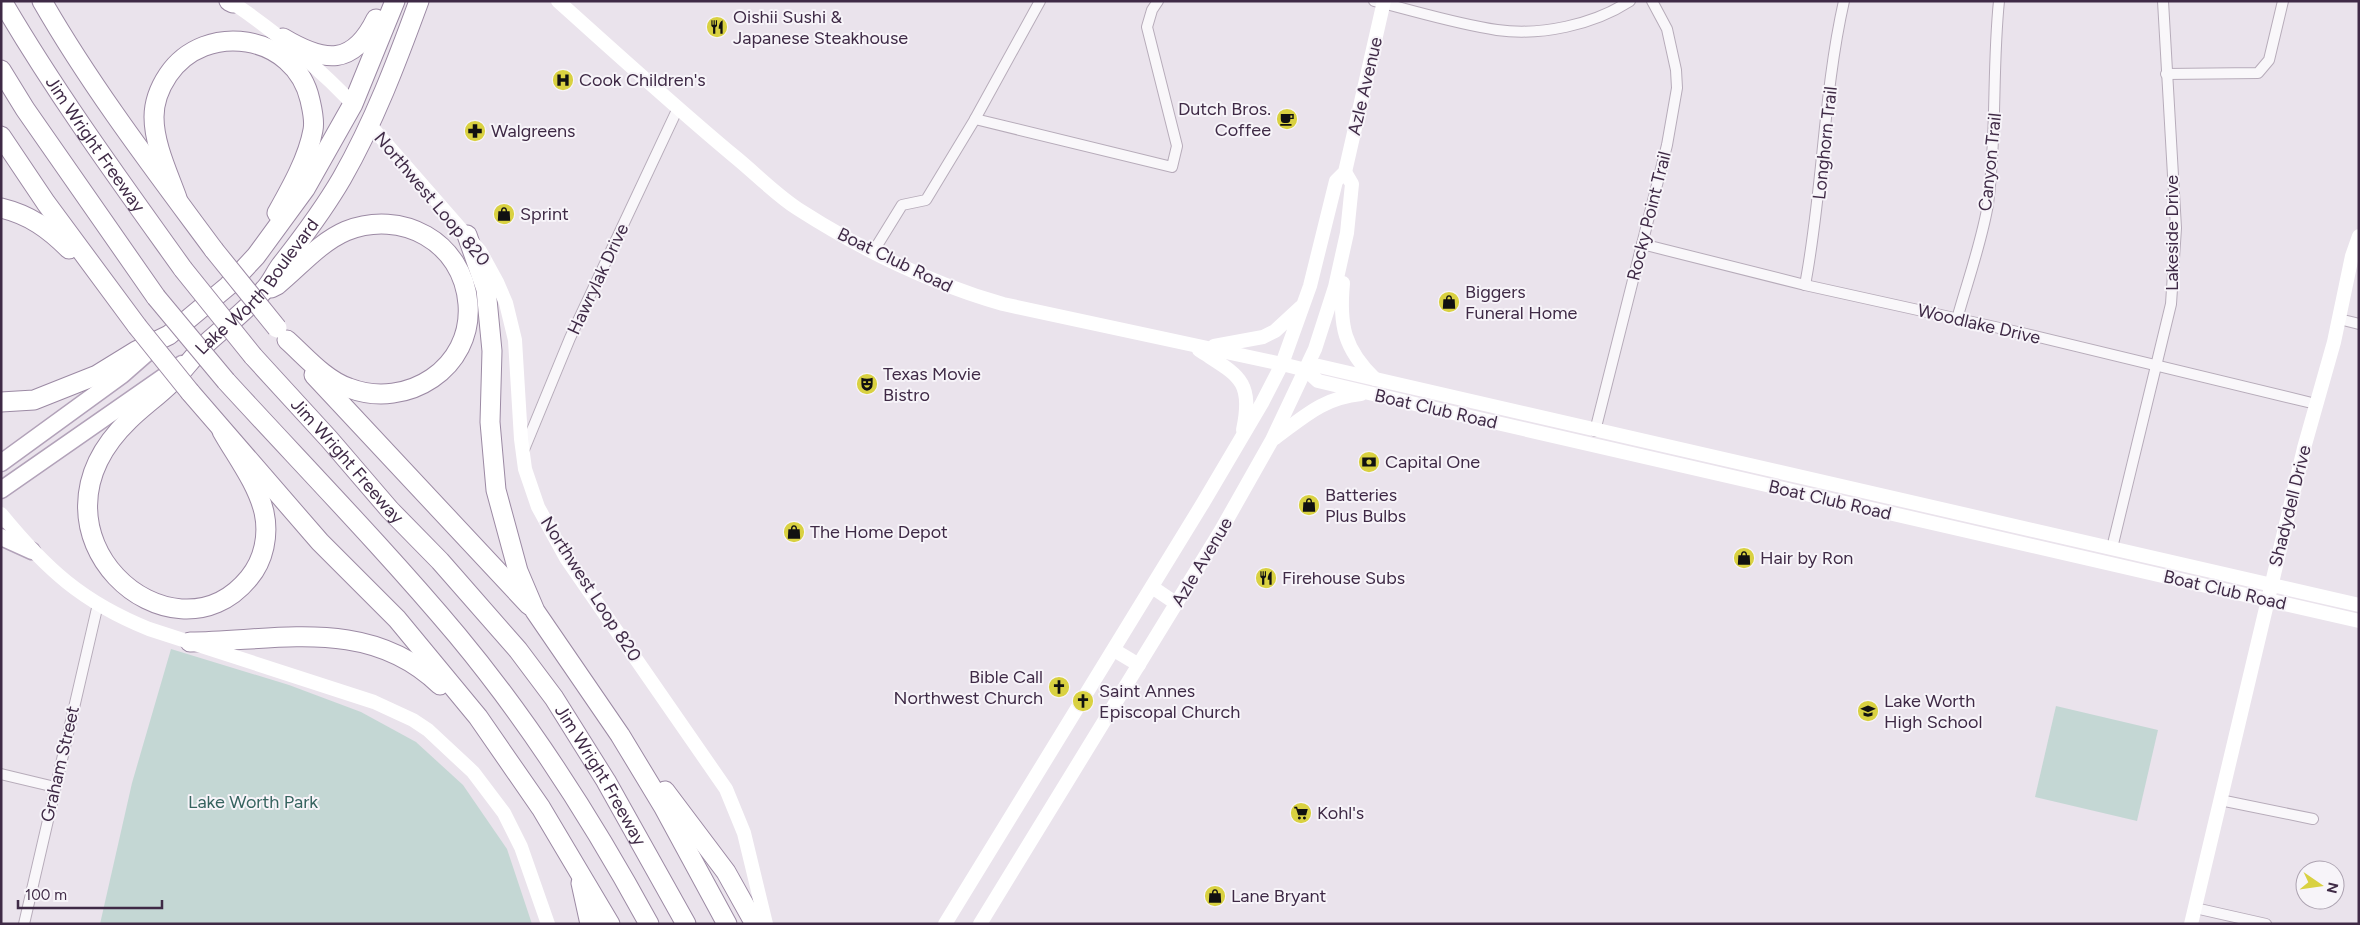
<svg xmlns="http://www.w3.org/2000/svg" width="2360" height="925" font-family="Figtree,sans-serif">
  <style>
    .green { fill: #c4d7d4 }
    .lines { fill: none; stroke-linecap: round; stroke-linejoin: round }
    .street-casing { stroke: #b7acba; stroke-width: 12 }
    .primary-casing { stroke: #b2a2b9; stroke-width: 19 }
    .highway-casing { stroke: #9c8aa4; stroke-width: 21 }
    .street { stroke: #f9f7fa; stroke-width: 10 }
    .secondary { stroke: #fff; stroke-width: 14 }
    .primary { stroke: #fff; stroke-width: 16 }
    .highway { stroke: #fff; stroke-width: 19 }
    .highway-bridge-casing { stroke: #9c8aa4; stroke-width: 21; stroke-linecap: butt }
    .highway-bridge { stroke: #fff; stroke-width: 19 }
    .labels { text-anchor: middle; stroke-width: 4; stroke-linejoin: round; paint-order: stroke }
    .poi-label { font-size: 18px; fill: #3f2a46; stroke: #f7f4f9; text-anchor: start }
    .street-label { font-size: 18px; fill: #3f2a46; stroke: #f7f4f9 }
    .park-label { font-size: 18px; fill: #36635f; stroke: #f7f4f9 }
  </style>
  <rect width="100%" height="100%" fill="#eae3ec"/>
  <g class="green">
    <polygon points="171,649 289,685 361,712 416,742 463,785 507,849 532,924 100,924 132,783"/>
    <polygon points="2056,706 2158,730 2137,821 2035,797"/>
  </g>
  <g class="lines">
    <g class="street-casing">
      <g id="street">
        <path d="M1374 1C1415 11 1456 24 1497 30 1541 36 1593 25 1630 1"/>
        <polyline points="2166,74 2258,73 2269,60 2283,1"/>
        <polyline points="975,119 1172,167 1177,146 1147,27 1152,10 1158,1"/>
        <polyline points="1642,244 1805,285 2022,333 2316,404"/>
        <polyline points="873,252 902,205 926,200 975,119 1040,1"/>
        <path d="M1805 285C1823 191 1823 94 1844 1"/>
        <path d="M1957 319C1967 283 1982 241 1988 204 1997 136 1992 69 1999 1"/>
        <polyline points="2339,319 2359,324"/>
        <polyline points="1595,431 1667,145 1677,88 1676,70 1667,29 1652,1"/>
        <polyline points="523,452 570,338 678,108"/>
        <polyline points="2112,548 2171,304 2176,228 2163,1"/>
        <polyline points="1,774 55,787"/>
        <polyline points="2220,800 2313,819"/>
        <polyline points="2195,908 2266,924"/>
        <polyline points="24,924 98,604"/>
      </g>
    </g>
    <g class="primary-casing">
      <g id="primary">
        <polyline points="1,463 122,375 155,346"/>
        <polyline points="1,490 182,364"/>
        <polyline points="1,537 32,551"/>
      </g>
    </g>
    <g class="highway-casing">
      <g id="highway">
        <path id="s1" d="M2 1C57 95 120 181 183 269"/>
        <path d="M42 1C92 88 154 169 214 250"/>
        <polyline points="229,1 233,3"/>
        <path d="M283 38C325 63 353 66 376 19"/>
        <polyline points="1,70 25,109 156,297"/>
        <polyline points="1,136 46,203 137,326"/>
        <path d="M177 198C168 173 154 144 154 117 154 102 160 87 168 75 205 20 295 34 310 100 312 109 315 120 313 130 308 158 291 188 277 213"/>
        <path d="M1 208C30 215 49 229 69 249"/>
        <polyline points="467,235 486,289 492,351 490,422 496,490 518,571 535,611 620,735 663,806 727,924"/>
        <path d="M271 288 277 285C298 268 320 242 346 231 401 209 463 241 468 304 473 368 407 410 349 388 325 380 305 356 287 340"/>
        <path id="s2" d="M253 356 329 439 390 510 440 561 518 650 554 698 606 781 686 924"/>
        <polyline points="314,375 529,605"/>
        <path d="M226 381C303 465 383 547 457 635 531 724 594 823 649 924"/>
        <polyline points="190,392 320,542 397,619 478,717 541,808 610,924"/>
        <polyline points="1,402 34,400 97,375 136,351 169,335 228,286 256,256 305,189 353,104 395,1"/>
        <path id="s3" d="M222 431C236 456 257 483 264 512 269 535 264 560 249 578 172 672 12 533 129 420 142 407 158 396 171 383 184 370 194 355 208 342 227 325 248 309 264 290 271 283 275 273 281 265 303 237 324 209 342 178 374 122 397 61 419 1"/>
        <path d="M190 642C278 641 369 616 440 685"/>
        <polyline points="665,791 726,872 755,924"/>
        <polyline points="581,883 590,924"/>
      </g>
    </g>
    <use href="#street" class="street"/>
    <g class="secondary">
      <path d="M558 1C616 53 674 106 734 156 755 173 775 194 798 209 862 250 929 283 1003 304L1282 364 1306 370 1318 381 1449 412 2359 621"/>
      <path d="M233 3C277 33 317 66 353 104"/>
      <polyline points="370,125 480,251 497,282 506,303 515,340 521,439 525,469 538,507 566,558 726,789 744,833 766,924"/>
      <path d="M1343 283C1339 325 1344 349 1375 379"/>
      <polyline points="1214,346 1263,337 1275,331 1301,307"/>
      <path d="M1199 350C1237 375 1254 379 1243 430"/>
      <polyline points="1306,370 1319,366 2359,605"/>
      <path d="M1275 438C1305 416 1323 398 1361 394"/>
      <path d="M1 514C46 569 82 602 149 629L374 702 413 720 428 730 473 772 504 813 521 847 548 924"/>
      <polyline points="1152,587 1177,604"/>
      <polyline points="1114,650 1139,665"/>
      <polyline points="945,924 1203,503 1262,403 1282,364 1310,286 1336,181 1345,172 1384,1"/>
      <polyline points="980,924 1220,532 1272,440 1315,349 1335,287 1347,233 1352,184 1345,172"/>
      <polyline points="2191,924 2304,448 2334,342 2352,256 2359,236"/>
    </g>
    <use href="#primary" class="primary"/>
    <use href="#highway" class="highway"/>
    <g class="highway-bridge-casing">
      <g id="highway-bridge">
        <polyline points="214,250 277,328"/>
        <polyline points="183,269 253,356"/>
        <polyline points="156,297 226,381"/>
        <polyline points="137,326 190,392"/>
      </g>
    </g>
    <use href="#highway-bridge" class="highway-bridge"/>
  </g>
  <defs>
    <g id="restaurant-disc" transform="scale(1.125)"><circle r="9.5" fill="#d9d141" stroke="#f7f4f9"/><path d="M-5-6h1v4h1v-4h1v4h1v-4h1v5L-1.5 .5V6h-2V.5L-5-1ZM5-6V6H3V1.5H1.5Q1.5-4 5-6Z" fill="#111"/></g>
    <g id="hospital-disc" transform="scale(1.125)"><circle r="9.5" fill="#d9d141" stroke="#f7f4f9"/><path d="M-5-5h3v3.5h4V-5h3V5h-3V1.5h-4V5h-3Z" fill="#111"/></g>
    <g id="cafe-disc" transform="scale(1.125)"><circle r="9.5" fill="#d9d141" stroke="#f7f4f9"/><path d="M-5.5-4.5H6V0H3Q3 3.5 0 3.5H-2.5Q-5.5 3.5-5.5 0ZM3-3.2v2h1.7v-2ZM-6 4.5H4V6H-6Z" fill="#111"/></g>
    <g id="pharmacy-disc" transform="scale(1.125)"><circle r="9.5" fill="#d9d141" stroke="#f7f4f9"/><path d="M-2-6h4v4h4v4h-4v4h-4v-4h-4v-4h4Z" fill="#111"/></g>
    <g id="shop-disc" transform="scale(1.125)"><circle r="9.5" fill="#d9d141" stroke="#f7f4f9"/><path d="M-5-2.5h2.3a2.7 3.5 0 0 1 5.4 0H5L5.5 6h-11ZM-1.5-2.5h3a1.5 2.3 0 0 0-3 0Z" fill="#111"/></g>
    <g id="theatre-disc" transform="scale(1.125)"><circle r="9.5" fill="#d9d141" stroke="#f7f4f9"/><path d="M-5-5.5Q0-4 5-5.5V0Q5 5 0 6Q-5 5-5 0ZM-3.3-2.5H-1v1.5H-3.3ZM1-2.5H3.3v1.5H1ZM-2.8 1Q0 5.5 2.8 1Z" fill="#111"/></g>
    <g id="bank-disc" transform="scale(1.125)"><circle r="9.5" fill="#d9d141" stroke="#f7f4f9"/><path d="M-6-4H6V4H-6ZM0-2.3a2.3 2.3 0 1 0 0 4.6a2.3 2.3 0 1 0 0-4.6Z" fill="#111"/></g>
    <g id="church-disc" transform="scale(1.125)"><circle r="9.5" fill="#d9d141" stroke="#f7f4f9"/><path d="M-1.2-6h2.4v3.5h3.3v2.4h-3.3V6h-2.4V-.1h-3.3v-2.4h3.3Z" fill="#111"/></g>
    <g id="school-disc" transform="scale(1.125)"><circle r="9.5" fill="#d9d141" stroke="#f7f4f9"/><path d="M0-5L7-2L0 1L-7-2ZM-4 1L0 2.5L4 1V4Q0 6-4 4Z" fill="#111"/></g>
    <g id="supermarket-disc" transform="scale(1.125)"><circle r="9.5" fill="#d9d141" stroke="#f7f4f9"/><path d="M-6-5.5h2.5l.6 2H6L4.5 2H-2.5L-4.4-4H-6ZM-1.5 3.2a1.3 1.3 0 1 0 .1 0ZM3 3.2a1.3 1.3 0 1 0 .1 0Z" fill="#111"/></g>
  </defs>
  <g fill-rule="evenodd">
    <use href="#restaurant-disc" x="717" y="27"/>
    <use href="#hospital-disc" x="563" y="80"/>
    <use href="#cafe-disc" x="1287" y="119"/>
    <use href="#pharmacy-disc" x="475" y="131"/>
    <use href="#shop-disc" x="504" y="214"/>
    <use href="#shop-disc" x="1449" y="302"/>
    <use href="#theatre-disc" x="867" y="384"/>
    <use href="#bank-disc" x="1369" y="462"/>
    <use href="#shop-disc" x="1309" y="505"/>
    <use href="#shop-disc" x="794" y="532"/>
    <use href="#shop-disc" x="1744" y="558"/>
    <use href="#restaurant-disc" x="1266" y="578"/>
    <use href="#church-disc" x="1059" y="687"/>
    <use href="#church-disc" x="1083" y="701"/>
    <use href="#school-disc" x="1868" y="711"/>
    <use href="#supermarket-disc" x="1301" y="813"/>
    <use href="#shop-disc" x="1215" y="896"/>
  </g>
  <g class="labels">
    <g class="poi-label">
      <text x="733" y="23">Oishii Sushi &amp;<tspan x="733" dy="21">Japanese Steakhouse</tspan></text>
      <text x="579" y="86">Cook Children's</text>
      <text x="1271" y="115" text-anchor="end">Dutch Bros.<tspan x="1271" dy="21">Coffee</tspan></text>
      <text x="491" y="137">Walgreens</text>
      <text x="520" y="220">Sprint</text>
      <text x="1465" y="298">Biggers<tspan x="1465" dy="21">Funeral Home</tspan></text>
      <text x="883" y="380">Texas Movie<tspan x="883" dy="21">Bistro</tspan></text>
      <text x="1385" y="468">Capital One</text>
      <text x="1325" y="501">Batteries<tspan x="1325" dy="21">Plus Bulbs</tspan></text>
      <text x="810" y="538">The Home Depot</text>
      <text x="1760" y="564">Hair by Ron</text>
      <text x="1282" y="584">Firehouse Subs</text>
      <text x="1043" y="683" text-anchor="end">Bible Call<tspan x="1043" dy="21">Northwest Church</tspan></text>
      <text x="1099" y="697">Saint Annes<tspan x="1099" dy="21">Episcopal Church</tspan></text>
      <text x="1884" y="707">Lake Worth<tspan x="1884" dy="21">High School</tspan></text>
      <text x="1317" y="819">Kohl's</text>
      <text x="1231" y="902">Lane Bryant</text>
    </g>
    <g class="street-label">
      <text transform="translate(1365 86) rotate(-77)" y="6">Azle Avenue</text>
      <text transform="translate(1825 143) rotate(-84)" y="6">Longhorn Trail</text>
      <text dy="6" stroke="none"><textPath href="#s1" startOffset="171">Jim Wright Freeway</textPath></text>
      <text transform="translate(1990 162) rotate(-84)" y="6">Canyon Trail</text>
      <text transform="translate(432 199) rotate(50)" y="6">Northwest Loop 820</text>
      <text transform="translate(1649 216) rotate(-76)" y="6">Rocky Point Trail</text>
      <text transform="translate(2172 233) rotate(-90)" y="6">Lakeside Drive</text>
      <text transform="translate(895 260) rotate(26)" y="6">Boat Club Road</text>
      <text transform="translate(598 279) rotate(-65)" y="6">Hawrylak Drive</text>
      <text dy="6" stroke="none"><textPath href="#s3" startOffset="675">Lake Worth Boulevard</textPath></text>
      <text transform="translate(1979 324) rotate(13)" y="6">Woodlake Drive</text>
      <text transform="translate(1436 409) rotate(13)" y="6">Boat Club Road</text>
      <text dy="6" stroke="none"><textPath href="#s2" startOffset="141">Jim Wright Freeway</textPath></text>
      <text transform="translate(1830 500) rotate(13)" y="6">Boat Club Road</text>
      <text transform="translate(2290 506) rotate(-76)" y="6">Shadydell Drive</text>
      <text transform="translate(1202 562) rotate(-59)" y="6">Azle Avenue</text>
      <text transform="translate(591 589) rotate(57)" y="6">Northwest Loop 820</text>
      <text transform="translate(2225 590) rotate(13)" y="6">Boat Club Road</text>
      <text transform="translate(60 764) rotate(-77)" y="6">Graham Street</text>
      <text dy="6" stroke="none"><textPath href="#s2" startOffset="546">Jim Wright Freeway</textPath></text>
    </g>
    <g class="park-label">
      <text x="253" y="808">Lake Worth Park</text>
    </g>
  </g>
  <rect width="2360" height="925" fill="none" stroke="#3f2a46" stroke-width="5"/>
  <g transform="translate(2320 885) rotate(103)"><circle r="24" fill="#f7f4f9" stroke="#ada3b1"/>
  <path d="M0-4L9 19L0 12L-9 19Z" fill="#d9d141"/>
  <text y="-8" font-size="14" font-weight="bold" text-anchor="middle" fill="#3f2a46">N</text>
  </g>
  <path d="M18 900v8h144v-8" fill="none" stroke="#3f2a46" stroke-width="2.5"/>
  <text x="25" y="900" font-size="15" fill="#3f2a46" stroke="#f7f4f9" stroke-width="4" paint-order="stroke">100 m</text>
</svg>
